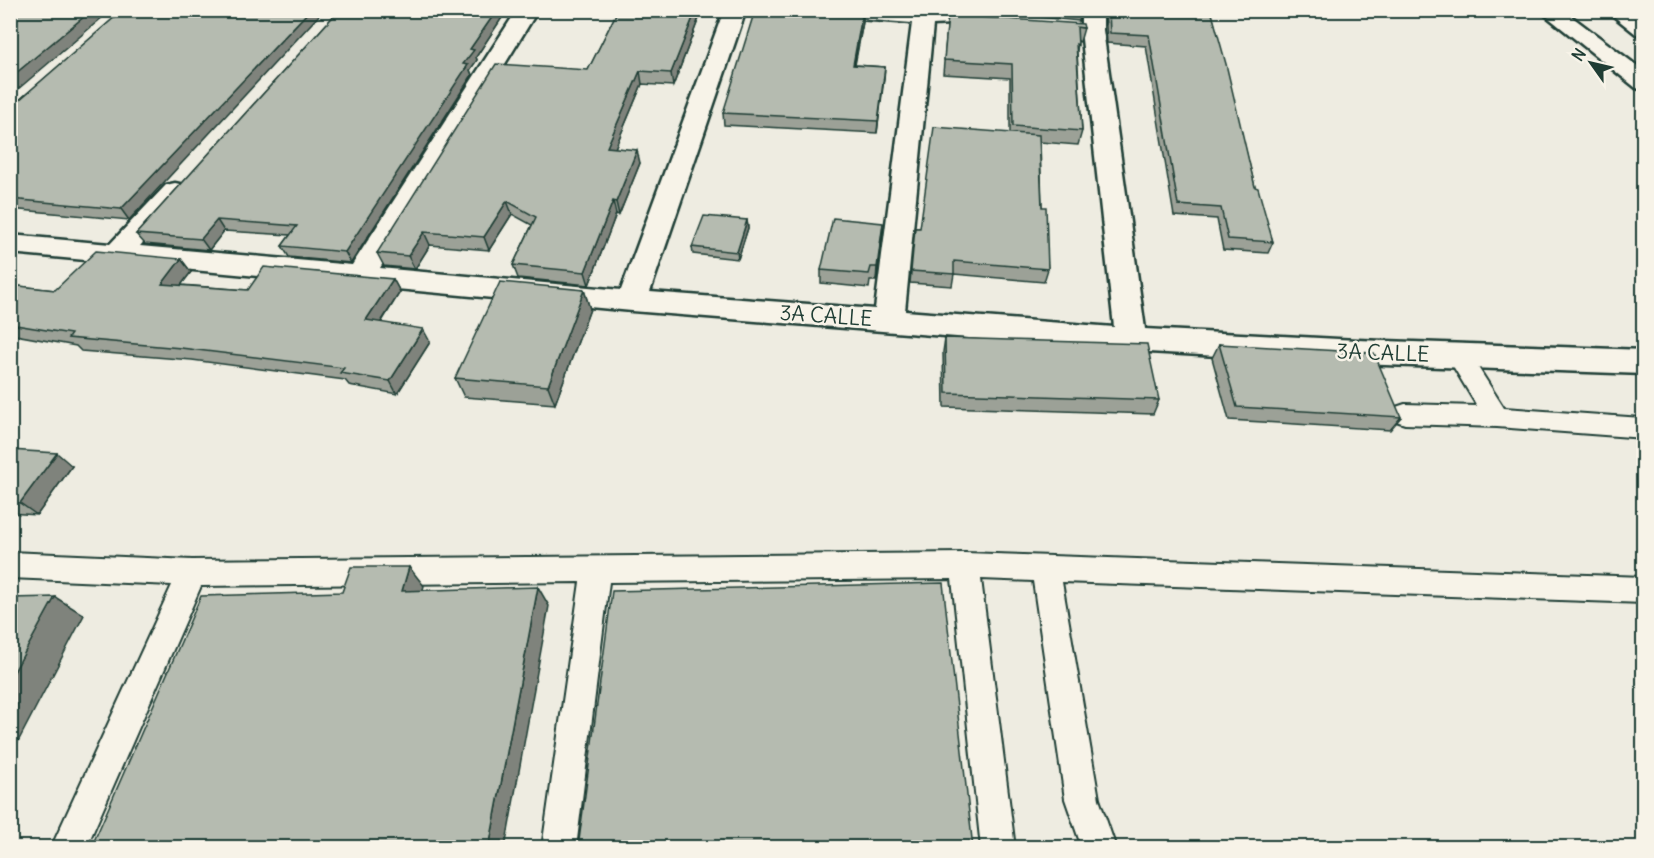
<svg xmlns="http://www.w3.org/2000/svg" width="1654" height="858" font-family="Delius,sans-serif">
  <style>
    .lines { fill: none; stroke-linecap: round; stroke-linejoin: round }
    .service-casing { stroke: #1f3d34; stroke-width: 4 }
    .minor-casing { stroke: #1f3d34; stroke-width: 5 }
    .trunk-casing { stroke: #1f3d34; stroke-width: 5 }
    .service { fill: #f7f3e8; fill-rule: evenodd }
    .minor { fill: #f7f3e8; fill-rule: evenodd }
    .trunk { fill: #f7f3e8; fill-rule: evenodd }
    .wall { fill: #9ca197; stroke: #1f3d34; stroke-width: 1.5 }
    .shaded-wall { fill: #7f837b; stroke: #1f3d34; stroke-width: 1.5 }
    .building { fill: #b5bbb0; stroke: #1f3d34; stroke-width: 1.5 }
    .labels { text-anchor: middle; stroke-width: 5; stroke-linejoin: round; paint-order: stroke }
    .street-label { font-size: 21px; fill: #1f3d34; stroke: #f7f3e8 }
  </style>
  <rect width="100%" height="100%" fill="#eeece1"/>
  <filter id="ink" filterUnits="userSpaceOnUse"><feTurbulence type="fractalNoise" baseFrequency=".0167" numOctaves="2"/><feDisplacementMap in="SourceGraphic" scale="12" xChannelSelector="R" yChannelSelector="G"/><feConvolveMatrix kernelMatrix="1 2 1 2 8 2 1 2 1" color-interpolation-filters="sRGB"/></filter>
  <g filter="url(#ink)">
    <g class="lines">
      <g class="service-casing">
        <g id="service">
          <polygon points="1459,347 1467,350 1504,408 1642,418 1644,438 1497,427 1405,424 1396,421 1392,414 1396,407 1405,404 1477,406 1447,356 1451,350"/>
          <polygon points="10,552 192,560 965,553 1644,577 1644,603 1062,582 1099,799 1116,848 1082,848 1065,799 1033,581 981,579 1015,848 981,848 952,579 609,582 576,848 542,848 580,582 201,586 86,848 51,848 172,585 10,578"/>
        </g>
      </g>
      <g class="minor-casing">
        <polygon id="minor" points="517,10 538,10 380,268 621,290 724,10 746,10 650,292 875,309 912,23 817,16 809,15 807,10 935,10 952,14 955,19 952,24 933,25 905,311 1114,327 1081,30 1081,10 1103,10 1103,30 1145,329 1357,340 1644,350 1644,374 1357,364 1131,351 632,311 10,253 10,235 110,244 166,185 175,183 184,185 188,191 140,246 352,265"/>
      </g>
      <g class="trunk-casing">
        <g id="trunk">
          <polygon points="1539,10 1563,10 1644,71 1644,90 1636,88"/>
          <polygon points="1606,10 1631,10 1644,19 1644,35 1636,34"/>
        </g>
      </g>
      <use href="#service" class="service"/>
      <use href="#minor" class="minor"/>
      <use href="#trunk" class="trunk"/>
    </g>
    <g class="wall">
      <polygon points="123,10 129,220 10,209 10,108"/>
      <polygon points="339,10 507,10 476,57 477,60 470,70 472,75 351,263 289,257 282,246 290,235 224,231 209,250 145,244 136,234"/>
      <polygon points="618,10 702,10 673,86 642,84 615,148 640,163 619,215 616,214 589,285 518,278 513,265 532,225 512,214 489,250 430,245 415,269 384,266 377,253 588,70"/>
      <polygon points="863,10 863,22 855,65 885,67 877,133 724,125 723,113"/>
      <polygon points="966,10 1081,10 1079,21"/>
      <polygon points="1105,10 1211,10 1255,187 1273,242 1268,253 1223,250 1217,219 1174,216 1146,46 1107,43"/>
      <polygon points="948,15 1084,28 1080,42 1078,41 1077,52 1082,131 1078,145 1040,142 1042,207 1048,269 1044,282 954,274 952,286 910,283 915,228 920,228 1010,133 1010,78 943,74"/>
      <polygon points="747,220 748,228 738,259 693,254 692,247"/>
      <polygon points="882,237 876,281 870,281 869,288 821,283 821,270"/>
      <polygon points="181,259 191,272 181,285 248,290 393,279 400,292 381,323 430,342 397,394 349,385 345,380 192,360 81,351 76,346 10,334 10,285 55,290"/>
      <polygon points="584,290 590,309 555,404 464,397 455,378"/>
      <polygon points="945,338 1159,400 1153,414 944,407 943,352"/>
      <polygon points="1219,344 1401,417 1390,430 1229,420 1212,358"/>
      <polygon points="10,450 72,466 37,515 10,513"/>
    </g>
    <g class="shaded-wall">
      <polygon points="92,10 111,10 10,96 10,78"/>
      <polygon points="310,10 324,10 129,220 121,209"/>
      <polygon points="497,10 507,10 476,57 477,60 470,70 472,75 351,263 345,252 463,64 470,49"/>
      <polygon points="696,10 702,10 673,86 671,73"/>
      <polygon points="863,10 863,22 852,77 853,65"/>
      <polygon points="885,67 884,79 877,133 878,121"/>
      <polygon points="640,71 642,84 610,160 607,147"/>
      <polygon points="637,150 640,163 619,215 616,202"/>
      <polygon points="507,201 512,214 489,250 484,237"/>
      <polygon points="613,201 616,214 589,285 585,272"/>
      <polygon points="217,220 224,231 209,250 201,239"/>
      <polygon points="747,220 748,228 738,259 737,252"/>
      <polygon points="883,223 882,237 876,281 877,267"/>
      <polygon points="424,232 430,245 415,269 408,256"/>
      <polygon points="181,259 191,272 172,297 162,284"/>
      <polygon points="393,279 400,292 374,333 366,320"/>
      <polygon points="584,290 590,309 555,404 548,386"/>
      <polygon points="423,329 430,342 397,394 390,381"/>
      <polygon points="57,453 72,466 37,515 20,503"/>
      <polygon points="409,567 424,586 417,610 402,591"/>
      <polygon points="10,578 15,580 10,588"/>
      <polygon points="538,587 549,606 505,848 489,848"/>
      <polygon points="55,597 84,615 10,757 10,679"/>
    </g>
    <g class="building">
      <polygon points="10,10 92,10 10,78"/>
      <polygon points="123,10 310,10 121,209 10,199 10,108"/>
      <polygon points="339,10 497,10 470,49 474,50 463,64 468,65 345,252 282,246 297,226 217,220 201,239 136,234"/>
      <polygon points="618,10 696,10 671,73 640,71 607,147 637,150 616,202 613,201 585,272 513,265 536,217 507,201 484,237 424,232 408,256 377,253 496,64 588,70"/>
      <polygon points="755,10 863,10 853,65 885,67 878,121 723,113"/>
      <polygon points="1109,10 1211,10 1226,64 1255,187 1258,188 1273,242 1228,239 1221,208 1178,205 1149,35 1110,33"/>
      <polygon points="948,15 1083,24 1084,28 1077,27 1078,45 1076,44 1082,131 1013,126 1012,64 944,60"/>
      <polygon points="934,127 1039,135 1042,207 1046,207 1048,269 954,261 954,274 911,271 915,228 920,228"/>
      <polygon points="704,216 747,220 737,252 692,247"/>
      <polygon points="833,218 883,223 877,267 871,267 869,274 821,270"/>
      <polygon points="96,251 181,259 162,284 248,290 264,267 393,279 366,320 423,329 390,381 340,373 344,368 181,348 68,338 71,334 10,324 10,285 55,290"/>
      <polygon points="500,282 584,290 548,386 455,378"/>
      <polygon points="945,338 1147,344 1159,400 946,393"/>
      <polygon points="1219,344 1374,353 1401,417 1237,407"/>
      <polygon points="10,450 57,453 20,503 10,502"/>
      <polygon points="351,567 409,567 402,591 538,587 489,848 91,848 201,596 342,592"/>
      <polygon points="943,583 973,848 578,848 612,591"/>
      <polygon points="55,597 10,679 10,598"/>
    </g>
  </g>
  <g class="labels">
    <g class="street-label">
      <text transform="translate(826 316) rotate(4)" y="7">3A CALLE</text>
      <text transform="translate(1383 353) rotate(2)" y="7">3A CALLE</text>
    </g>
  </g>
  <rect width="1654" height="858" fill="none" stroke="#f7f3e8" stroke-width="36"/>
  <rect x="18" y="18" width="1618" height="822" fill="none" stroke="#1f3d34" stroke-width="2" filter="url(#ink)"/>
  <g transform="translate(1591 63) rotate(304)" stroke="#f7f3e8" stroke-width="4.5" paint-order="stroke">
  <path d="M0-4.5L10 22L0 15L-10 22Z" fill="#1f3d34"/>
  <text y="-9" font-size="16" font-weight="bold" text-anchor="middle" fill="#1f3d34">N</text>
  </g>
</svg>
